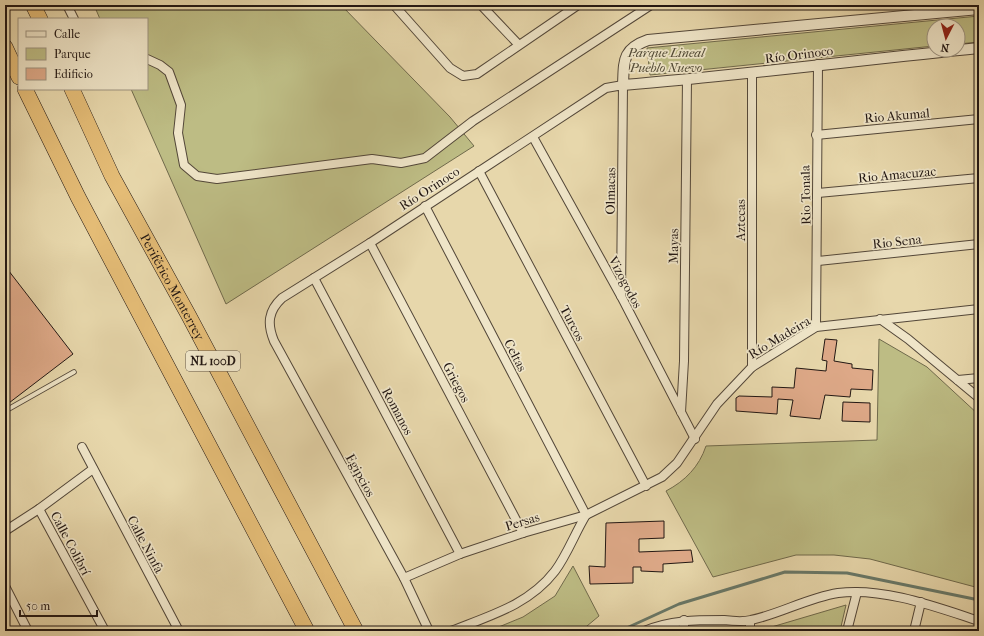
<svg xmlns="http://www.w3.org/2000/svg" width="984" height="636" font-family="'IM FELL French Canon',serif">
  <style>
    .green { fill: #bdbc84; stroke: #706a4c }
    .lines { fill: none; stroke-linecap: round; stroke-linejoin: round }
    .stream { stroke: #697969; stroke-width: 3 }
    .building { fill: #dea988; stroke: #221713 }
    .service-casing { stroke: #534739; stroke-width: 5.5 }
    .minor-casing { stroke: #534739; stroke-width: 10 }
    .tertiary-casing { stroke: #534739; stroke-width: 12 }
    .motorway-casing { stroke: #221713; stroke-width: 16 }
    .service { stroke: #efe5c8; stroke-width: 4 }
    .minor { stroke: #efe5c8; stroke-width: 8 }
    .tertiary { stroke: #efe5c8; stroke-width: 10 }
    .motorway { stroke: #e4bc76; stroke-width: 15 }
    .labels { text-anchor: middle; stroke-width: 3.5; stroke-linejoin: round; paint-order: stroke }
    .shield { fill: #efe5c8; stroke: #605549; stroke-width: 1 }
    .shield-label { font-size: 12px; font-weight: bold; fill: #221713 }
    .park-label { font-size: 13px; font-style: italic; fill: #504935; stroke: #efe5c8 }
    .street-label { font-size: 13px; fill: #221713; stroke: #efe5c8 }
  </style>
  <rect width="100%" height="100%" fill="#e7d7ab"/>
  <filter id="stains"><feTurbulence type="fractalNoise" baseFrequency=".005" numOctaves="4"/><feColorMatrix values="0 0 0 0 .2 0 0 0 0 .09 0 0 0 0 .02 0 0 0 .5 -.17"/></filter>
  <radialGradient id="worn" r=".72"><stop offset=".6" stop-color="#630" stop-opacity="0"/><stop offset="1" stop-color="#630" stop-opacity=".3"/></radialGradient>
  <g class="green">
    <polygon points="94,5 341,5 450,117 474,146 226,304 131,89 147,89 147,19 100,19"/>
    <polygon points="979,16 979,42 958,44 958,26 934,26 934,46 650,75 647,48"/>
    <path d="M879 339 927 367 979 415V588L870 559 834 555H796L713 577 666 491C685 481 699 467 706 446L877 440Z"/>
    <polygon points="573,566 599,616 581,631 489,631 523,617 555,596"/>
    <polygon points="846,605 840,631 758,631"/>
  </g>
  <g class="lines">
    <polyline class="stream" points="620,631 679,604 785,572 847,573 979,600"/>
  </g>
  <g class="building">
    <polygon points="5,266 73,354 5,406"/>
    <polygon points="825,339 837,340 834,361 852,364 852,368 873,370 872,390 851,389 850,397 825,395 820,419 790,416 793,400 778,399 777,414 736,411 736,398 739,396 772,397 772,387 794,388 796,368 826,371 827,361 822,360"/>
    <polygon points="843,402 870,403 870,422 842,421"/>
    <polygon points="664,521 664,538 639,539 639,552 691,550 693,562 663,564 663,572 641,571 641,567 633,567 633,583 590,584 589,566 605,567 606,523"/>
  </g>
  <g class="lines">
    <g class="service-casing">
      <polyline id="service" points="5,411 74,372"/>
    </g>
    <g class="minor-casing">
      <g id="minor">
        <polyline points="67,5 74,19"/>
        <polyline points="394,5 450,68 463,76 477,74 578,5"/>
        <polyline points="481,5 518,44"/>
        <polyline points="147,59 160,65 169,72 181,105 178,133 184,165 197,176 217,179 372,159 401,163 425,158 473,121 651,5"/>
        <polyline points="752,73 752,367"/>
        <polyline points="816,135 979,119"/>
        <polyline points="533,137 621,296 695,439"/>
        <polyline points="479,171 646,486"/>
        <polyline points="818,193 979,178"/>
        <polyline points="425,206 586,515"/>
        <polyline points="370,243 523,533"/>
        <polyline points="818,261 979,244"/>
        <polyline points="314,278 460,554"/>
        <polyline points="880,319 908,339 979,398"/>
        <polyline points="816,327 818,64"/>
        <polyline points="958,380 979,378"/>
        <polyline points="681,412 684,361 687,79"/>
        <polyline points="82,447 179,631"/>
        <polyline points="39,509 105,631"/>
        <polyline points="5,531 39,509 93,469"/>
        <polyline points="404,578 460,554 523,533 586,515 662,477 677,463 717,404 752,367 816,327 979,309"/>
        <polyline points="5,586 28,631"/>
        <path d="M429 631 404 578 274 341C267 324 268 311 282 298L370 243 606 88 623 85 621 296"/>
        <path d="M451 631C489 616 529 605 555 571 567 555 575 533 586 515"/>
        <path d="M644 631C670 620 695 620 724 620 732 621 743 622 751 620 780 614 807 598 838 593 883 587 936 607 979 621"/>
        <polyline points="684,631 684,620"/>
        <polyline points="750,631 750,621"/>
        <polyline points="847,631 857,592"/>
        <polyline points="914,631 921,602"/>
      </g>
    </g>
    <g class="tertiary-casing">
      <path id="tertiary" d="M979 9 648 40C622 49 624 61 623 85 742 75 860 60 979 48"/>
    </g>
    <g class="motorway-casing">
      <g id="motorway">
        <polyline points="33,5 40,19"/>
        <polyline points="5,47 19,77"/>
        <polyline points="25,89 78,197 307,631"/>
        <path id="s1" d="M72 89 112 176 189 316 356 631"/>
      </g>
    </g>
    <use href="#service" class="service"/>
    <use href="#minor" class="minor"/>
    <use href="#tertiary" class="tertiary"/>
    <use href="#motorway" class="motorway"/>
  </g>
  <g class="labels">
    <rect class="shield" x="186" y="351" width="54" height="20" rx="3"/>
    <g class="shield-label">
      <text x="213" y="365">NL 100D</text>
    </g>
    <g class="park-label">
      <text x="666" y="57">Parque Lineal<tspan x="666" dy="15">Pueblo Nuevo</tspan></text>
    </g>
    <g class="street-label">
      <text transform="translate(799 54) rotate(-7)" y="5">Río Orinoco</text>
      <text transform="translate(897 115) rotate(-5)" y="5">Rio Akumal</text>
      <text transform="translate(897 174) rotate(-5)" y="5">Rio Amacuzac</text>
      <text transform="translate(429 188) rotate(-33)" y="5">Río Orinoco</text>
      <text transform="translate(610 191) rotate(-89)" y="5">Olmacas</text>
      <text transform="translate(805 195) rotate(-91)" y="5">Rio Tonala</text>
      <text transform="translate(740 220) rotate(-90)" y="5">Aztecas</text>
      <text transform="translate(897 241) rotate(-6)" y="5">Rio Sena</text>
      <text transform="translate(673 246) rotate(-89)" y="5">Mayas</text>
      <text transform="translate(626 282) rotate(62)" y="5">Vizogodos</text>
      <text dy="5" stroke="none"><textPath href="#s1" startOffset="222">Periférico Monterrey</textPath></text>
      <text transform="translate(573 323) rotate(62)" y="5">Turcos</text>
      <text transform="translate(779 337) rotate(-31)" y="5">Río Madeira</text>
      <text transform="translate(516 355) rotate(63)" y="5">Celtas</text>
      <text transform="translate(457 382) rotate(62)" y="5">Griegos</text>
      <text transform="translate(398 411) rotate(62)" y="5">Romanos</text>
      <text transform="translate(361 475) rotate(61)" y="5">Egipcios</text>
      <text transform="translate(522 521) rotate(-17)" y="5">Persas</text>
      <text transform="translate(71 543) rotate(62)" y="5">Calle Colibrí</text>
      <text transform="translate(146 544) rotate(62)" y="5">Calle Ninfa</text>
    </g>
  </g>
  <rect width="984" height="636" fill="none" stroke="#e7d7ab" stroke-width="20"/>
  <rect x="6" y="6" width="972" height="624" fill="none" stroke="#221713" stroke-width="2"/>
  <rect x="10" y="10" width="964" height="616" fill="none" stroke="#221713"/>
  <rect x="18" y="18" width="130" height="72" fill="#efe5c8" stroke="#9d9380"/>
  <rect x="26" y="31" width="20" height="6" fill="#efe5c8" stroke="#9d9380"/>
  <text x="54" y="38" font-size="12" fill="#221713">Calle</text>
  <rect x="26" y="48" width="20" height="12" fill="#bdbc84" stroke="#9d9380"/>
  <text x="54" y="58" font-size="12" fill="#221713">Parque</text>
  <rect x="26" y="68" width="20" height="12" fill="#dea988" stroke="#9d9380"/>
  <text x="54" y="78" font-size="12" fill="#221713">Edificio</text>
  <g transform="translate(946 38) rotate(186)"><circle r="19" fill="#efe5c8" stroke="#9d9380"/>
  <path d="M0-3L7 15L0 10L-7 15Z" fill="#8f2418"/>
  <text y="-6" font-size="11" font-weight="bold" text-anchor="middle" fill="#221713">N</text>
  </g>
  <path d="M20 610v6h77v-6" fill="none" stroke="#221713" stroke-width="2"/>
  <text x="26" y="610" font-size="12" fill="#221713" stroke="#efe5c8" stroke-width="3" paint-order="stroke">50 m</text>
  <rect width="100%" height="100%" filter="url(#stains)"/>
  <rect width="100%" height="100%" fill="url(#worn)"/>
</svg>
